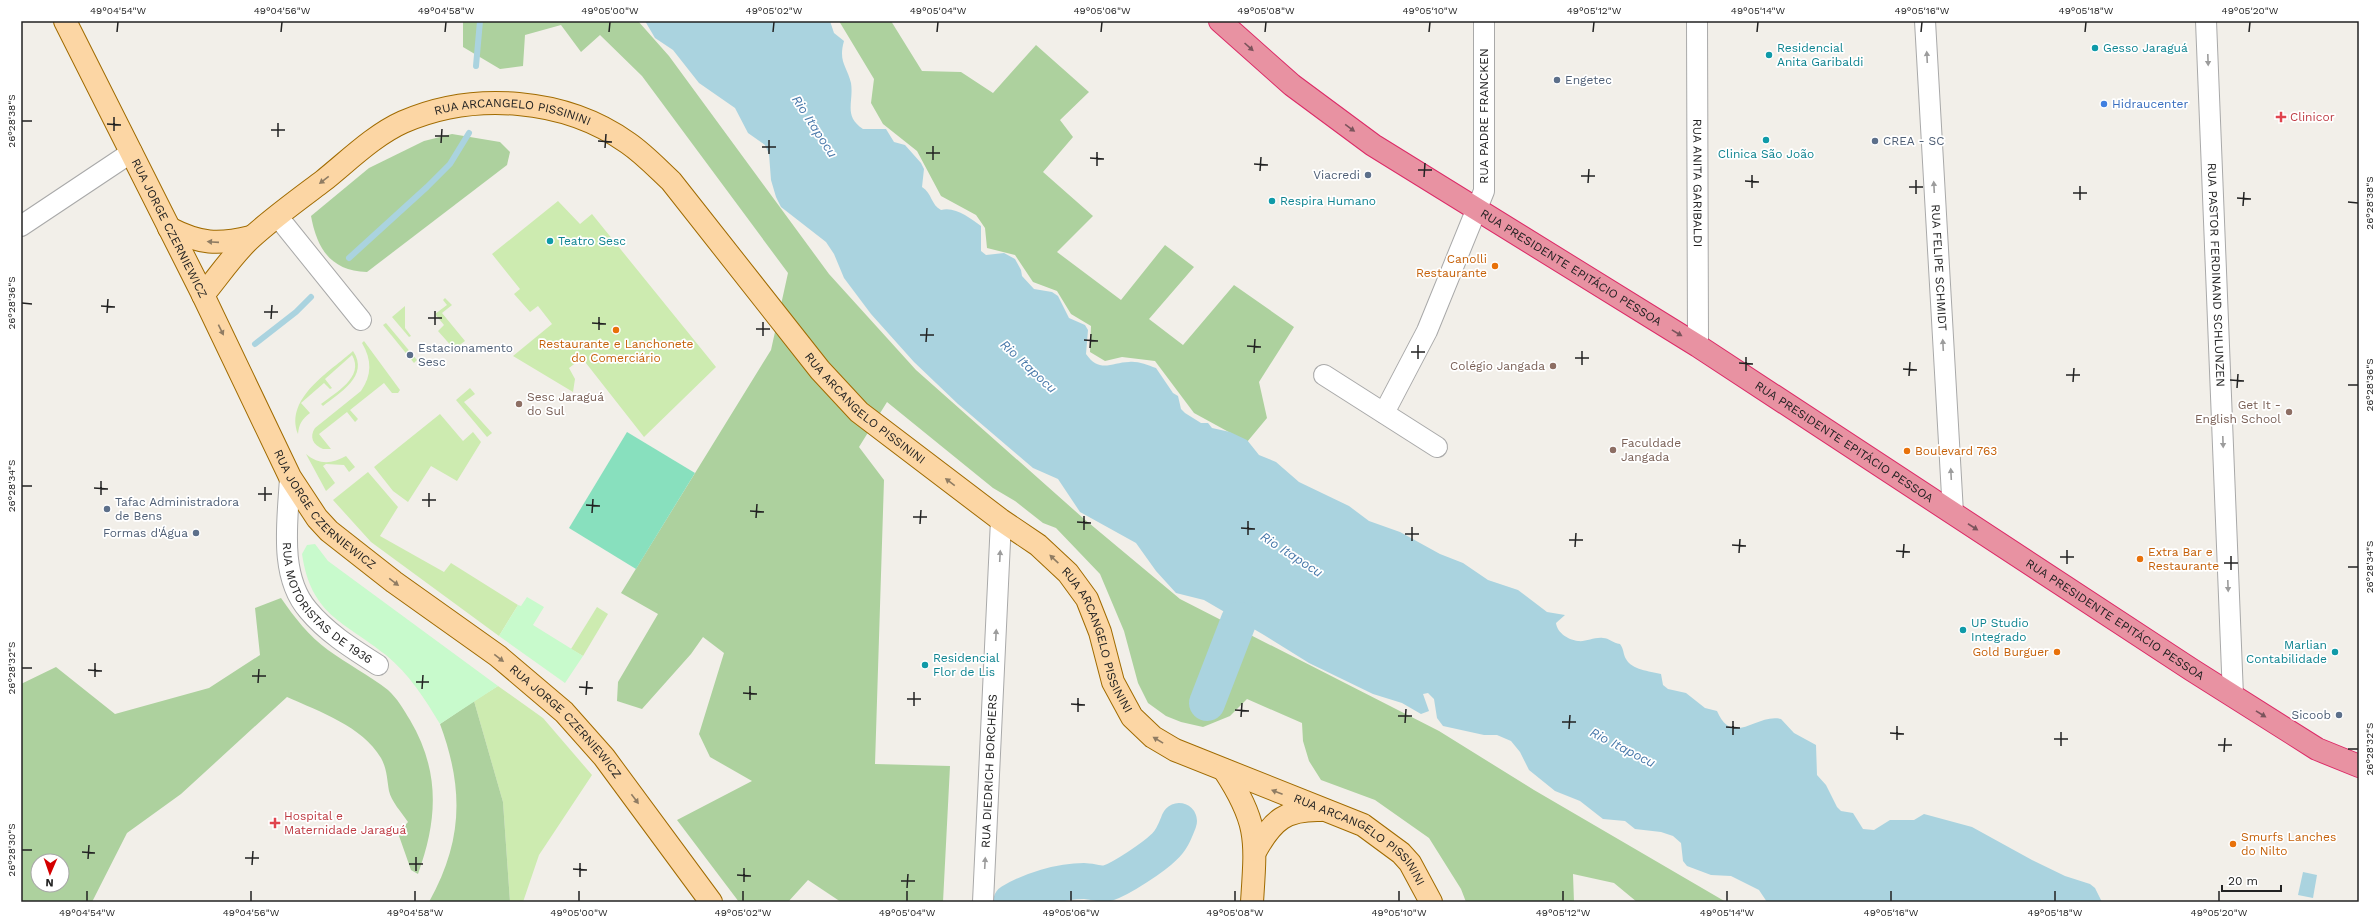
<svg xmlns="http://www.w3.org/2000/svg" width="2380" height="923" font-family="'Work Sans',sans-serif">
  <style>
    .grass { fill: #cdebb0 }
    .forest { fill: #add19e; fill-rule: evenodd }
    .park { fill: #c8facc }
    .pitch { fill: #88e0be }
    .water { fill: #aad3df }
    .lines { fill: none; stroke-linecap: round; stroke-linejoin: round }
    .stream { stroke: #aad3df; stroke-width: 6 }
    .river { stroke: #aad3df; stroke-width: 36 }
    .minor-casing { stroke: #a9a9a9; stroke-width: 22 }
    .major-casing { stroke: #a06b00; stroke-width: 24 }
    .highway-casing { stroke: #dc2a67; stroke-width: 24 }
    .minor { stroke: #fff; stroke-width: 20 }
    .major { stroke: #fcd6a4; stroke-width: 22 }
    .highway { stroke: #e892a2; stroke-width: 22 }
    .oneway { fill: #7b545c }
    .oneway2 { fill: #9c9c9c }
    .oneway3 { fill: #8f7c63 }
    .ticks { fill: none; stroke: #222; stroke-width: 1.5 }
    .culture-dot { fill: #0f9aa8; stroke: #fff; stroke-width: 1.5 }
    .service-dot { fill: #5c6f8a; stroke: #fff; stroke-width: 1.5 }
    .shop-dot { fill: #3f7fe0; stroke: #fff; stroke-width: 1.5 }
    .health-dot { fill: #e0444e; stroke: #fff; stroke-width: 1.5 }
    .food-dot { fill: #e8710a; stroke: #fff; stroke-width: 1.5 }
    .education-dot { fill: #8d6e63; stroke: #fff; stroke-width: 1.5 }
    .labels { text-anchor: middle; stroke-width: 3.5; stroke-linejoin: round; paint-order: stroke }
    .culture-label { font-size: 12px; fill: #0d838f; stroke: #fff; text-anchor: start }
    .service-label { font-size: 12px; fill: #4e5e75; stroke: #fff; text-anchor: start }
    .shop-label { font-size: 12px; fill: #366cbe; stroke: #fff; text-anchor: start }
    .street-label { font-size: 12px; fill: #222; stroke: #fff }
    .health-label { font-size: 12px; fill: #be3a42; stroke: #fff; text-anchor: start }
    .food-label { font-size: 12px; fill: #c56008; stroke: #fff; text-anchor: start }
    .education-label { font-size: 12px; fill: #785e54; stroke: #fff; text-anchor: end }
    .water-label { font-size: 13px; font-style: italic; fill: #4a7aab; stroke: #fff }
    .neatline { fill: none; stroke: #222; stroke-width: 1.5 }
    .ticks-label { font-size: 10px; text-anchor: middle; fill: #222 }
  </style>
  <rect width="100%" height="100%" fill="#f2efe9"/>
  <g class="grass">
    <polygon points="558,201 580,224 592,214 716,367 644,437 582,358 569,368 575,379 573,392 513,356 552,324 538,306 530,312 514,294 520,289 492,254"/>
    <polygon points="445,298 452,305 442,313 465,341 454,349 438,331 444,325 435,314 447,305 443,300"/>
    <polygon points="405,306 405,328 411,336 409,337 392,317"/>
    <polygon points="386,323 417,360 414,363 383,325"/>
    <path d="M364 341 400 390 398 393H392L384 383 350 410 358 419 355 422 347 412 319 434 331 449H323C313 445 309 437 315 428L361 391C372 375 372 360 362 343Z"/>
    <path d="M353 351C370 376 339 393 323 406L321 404C335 393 365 377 352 355L325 379 332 388 330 389 324 383 301 403 310 413C302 419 299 424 298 434 284 398 331 371 353 351Z"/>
    <polygon points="470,388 475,394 464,402 492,433 487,437 456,400"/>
    <polygon points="440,414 463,441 473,432 481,442 457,481 431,466 408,502 393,491 374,467"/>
    <path d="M306 454C319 465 332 464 346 456L355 467 349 472 344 465 326 464 323 466 335 483 326 491Z"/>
    <polygon points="368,472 398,507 380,536 444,572 451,563 518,605 499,636 371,542 333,500"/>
    <polygon points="597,607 608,614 583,656 571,649"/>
    <polygon points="498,686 543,718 592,775 539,855 523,902 510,902 503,802 474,701"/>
  </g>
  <g class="forest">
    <polygon points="463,21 638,21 669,56 829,274 916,370 1083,518 1180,599 1439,731 1534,790 1726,902 1637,902 1614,883 1573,874 1574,902 1466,902 1461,889 1429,838 1375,800 1321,780 1309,761 1303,741 1302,723 1247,699 1230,716 1203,727 1181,722 1166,716 1148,703 1138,683 1124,631 1100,574 1056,528 1043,523 1015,501 993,488 887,402 859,447 884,480 875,764 950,766 943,902 841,902 808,880 788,902 739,902 677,820 752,781 710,757 699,734 724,653 703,637 691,654 642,709 617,701 618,682 658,614 621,593 771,350 788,273 642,76 600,35 581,52 561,25 525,35 523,66 500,69 463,47"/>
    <polygon points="839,21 891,21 922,71 961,72 993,93 1036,45 1089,92 1060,120 1073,137 1043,172 1093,216 1057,252 1121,300 1165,245 1194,267 1149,319 1183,345 1234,285 1294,327 1259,382 1267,418 1247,442 1194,413 1155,361 1122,357 1105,361 1090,352 1091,326 1071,314 1057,291 1033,282 1015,255 987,248 985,228 976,215 941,196 917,151 883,124 871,103 874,79"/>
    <path d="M452 134 500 142 510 152 507 165 367 272C331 271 317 249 311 216L369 168 424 141Z"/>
    <path d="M281 598C294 617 309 636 328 650 347 664 369 675 388 690 397 698 404 710 410 720 440 771 438 819 418 874L411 870 398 833 408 822C402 813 391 801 389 791 387 779 387 769 381 758 362 726 320 712 287 697L181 794 127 833 92 902H21V684L56 667 115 714 209 688 260 655 255 608ZM38 861H62V885H38Z"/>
    <path d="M474 701 503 802 510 902H429C463 841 464 789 440 724Z"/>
  </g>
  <g class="park">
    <path d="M315 544 328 561 498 686 440 724C425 699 409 674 386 655 343 621 311 615 302 554L307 545Z"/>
    <polygon points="527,597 544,607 533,625 583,656 565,683 499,636 518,605 521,606"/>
  </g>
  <polygon class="pitch" points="627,432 695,473 636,569 569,528"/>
  <g class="water">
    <path d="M645 21H830L834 33 844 41C838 62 847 66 851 83 854 102 843 116 863 129H886L894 142 905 145 921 163 924 169 922 187C932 193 931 205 941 210 955 206 970 218 981 226V251L986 255 1004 253 1015 259 1021 270 1022 276 1034 289 1052 292 1058 296 1069 318 1085 325 1088 330 1086 354C1100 374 1112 362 1129 362 1138 361 1147 365 1156 368L1173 393 1178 396 1181 409 1185 413 1201 423H1208L1212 428 1230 432 1247 440 1259 455 1276 462 1299 482 1349 506 1369 521 1400 532 1440 554 1463 563 1488 580 1518 590 1547 612 1565 615 1556 623C1557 633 1569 640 1578 641 1586 642 1594 637 1603 638 1609 638 1613 643 1620 644 1624 649 1623 654 1626 659 1632 670 1649 671 1661 674L1663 685 1668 689 1686 693 1705 708 1717 711C1733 748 1756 713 1781 719L1794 733 1816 745 1817 775 1826 785 1837 807 1841 811 1853 813 1863 829 1874 830 1890 820H1914L1924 814 1972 827 2032 860 2065 876 2090 884 2095 888 2102 902H1767L1759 890 1731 876 1711 875 1687 866 1683 861 1681 843 1673 836 1661 832 1635 829 1625 821 1603 819 1580 801 1555 791 1529 770 1520 752 1511 741 1497 735H1484L1443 726 1437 718 1434 699 1428 693 1423 694 1429 711 1421 714 1402 703 1373 694 1309 663 1264 635 1204 600 1176 593 1156 571 1136 543 1080 512 1058 479 1033 468 958 404 914 362 871 314 844 278 834 254 826 242 781 207 776 197 771 180 769 154 765 145 748 133 735 108 699 83 673 50 655 38Z"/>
    <polygon points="2303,872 2317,875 2313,898 2298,895"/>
  </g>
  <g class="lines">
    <g class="stream">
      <polyline points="476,66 480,21"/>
      <polyline points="349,258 427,187 450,164 469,133"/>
      <polyline points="255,344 296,312 311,297"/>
    </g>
    <g class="river">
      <polyline points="1207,703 1239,620"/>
      <path d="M1011 902C1031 890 1060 881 1084 881 1091 881 1100 885 1108 883 1121 879 1154 857 1164 847 1172 840 1175 831 1179 821"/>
    </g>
    <g class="minor-casing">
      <g id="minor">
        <path id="s1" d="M1697 21 1698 346"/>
        <path id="s2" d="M1925 21 1953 513"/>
        <path id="s3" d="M2206 21 2233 696"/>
        <polyline points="278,217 361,320"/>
        <polyline points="21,226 132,152"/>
        <polyline points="1324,375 1437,447"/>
        <polyline points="1384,413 1427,331 1484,191 1484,21"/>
        <path id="s4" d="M290 477C288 519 278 575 308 610 327 633 353 649 378 665"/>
        <path id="s5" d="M983 902 1001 520"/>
      </g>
    </g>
    <g class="major-casing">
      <g id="major">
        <path id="s6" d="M65 21 203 295 290 477 317 518 329 531 394 582 498 656 564 712 604 757 711 902"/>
        <path d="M169 228C200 244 218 245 251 237"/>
        <path id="s7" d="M203 295C219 276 234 253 252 237 274 217 299 199 323 181 348 161 374 135 403 122 474 91 565 98 628 143 644 154 657 168 671 181L820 370 859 412 1001 520 1038 545 1068 573 1087 599 1100 632 1113 682 1132 717 1153 737 1175 750 1363 825 1401 853 1410 863 1431 902"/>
        <path d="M1224 770C1259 823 1256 841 1252 902"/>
        <path d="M1256 850C1273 820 1286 809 1321 810"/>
      </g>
    </g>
    <g class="highway-casing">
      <g id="highway">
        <path id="s8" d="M1220 21 1292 85 1373 145 1698 346 2192 670 2317 749 2359 766"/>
      </g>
    </g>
    <use href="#minor" class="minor"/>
    <use href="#major" class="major"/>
    <use href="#highway" class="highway"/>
  </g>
  <defs><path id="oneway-solid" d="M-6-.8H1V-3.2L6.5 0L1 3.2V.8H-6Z"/></defs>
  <g class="oneway">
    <use href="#oneway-solid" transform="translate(1249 47) rotate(42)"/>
    <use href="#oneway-solid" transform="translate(1350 128) rotate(36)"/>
    <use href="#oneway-solid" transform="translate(1677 333) rotate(31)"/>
    <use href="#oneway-solid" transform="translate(1973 527) rotate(33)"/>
    <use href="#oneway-solid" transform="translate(2261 714) rotate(32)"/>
  </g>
  <g class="oneway2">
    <use href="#oneway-solid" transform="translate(1927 57) rotate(-93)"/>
    <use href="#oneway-solid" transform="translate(2208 60) rotate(88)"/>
    <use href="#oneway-solid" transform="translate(1934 187) rotate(-93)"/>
    <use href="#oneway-solid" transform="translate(1943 345) rotate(-93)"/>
    <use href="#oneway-solid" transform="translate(2223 442) rotate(88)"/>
    <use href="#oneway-solid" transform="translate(1951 474) rotate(-93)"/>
    <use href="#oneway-solid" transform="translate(1000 556) rotate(-87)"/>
    <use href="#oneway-solid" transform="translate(2228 586) rotate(88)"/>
    <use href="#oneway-solid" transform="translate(996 635) rotate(-87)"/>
    <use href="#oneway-solid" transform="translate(985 863) rotate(-87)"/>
  </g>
  <g class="oneway3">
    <use href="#oneway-solid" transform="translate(324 180) rotate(142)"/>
    <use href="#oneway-solid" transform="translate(213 242) rotate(-176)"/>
    <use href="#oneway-solid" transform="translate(221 330) rotate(64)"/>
    <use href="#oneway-solid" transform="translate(950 482) rotate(-143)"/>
    <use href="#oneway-solid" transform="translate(1054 559) rotate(-137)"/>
    <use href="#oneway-solid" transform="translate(394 582) rotate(37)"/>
    <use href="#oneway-solid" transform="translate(499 658) rotate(38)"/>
    <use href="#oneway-solid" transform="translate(1158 740) rotate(-149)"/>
    <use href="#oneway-solid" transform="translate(1277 792) rotate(-159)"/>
    <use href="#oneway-solid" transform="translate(635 799) rotate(53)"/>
  </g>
  <path class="ticks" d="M117 32 118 22M281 32 282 22M445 32 446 22M609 32 610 22M773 32 774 22M937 32 938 22M1101 32 1102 22M1265 32 1266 22M1429 32 1430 22M1593 32 1594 22M1757 32 1758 22M1921 32 1922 22M2085 32 2086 22M2249 32 2250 22M22 121H32M107 124 121 125M271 130H285M114 131V117M435 136H449M278 137V123M598 141 612 142M441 143 442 129M762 147H776M605 148 606 134M926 153H940M769 154V140M1090 158 1104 159M933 160V146M1254 164 1268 165M1097 166V152M1418 170H1432M1260 171 1261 157M1581 176H1595M1424 177 1425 163M1745 181 1759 182M1588 183 1589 169M1909 187H1923M1752 188V175M2073 193H2087M1916 194V180M2237 198 2251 199M2080 200V186M2348 202 2358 203M2243 206 2244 192M22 303 32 304M101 306 115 307M264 312H278M107 313 108 299M428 318H442M271 319 272 305M592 323 606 324M435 325V311M756 329H770M599 330V317M920 335H934M763 336V322M1084 340 1098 341M926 342 927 328M1247 346 1261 347M1090 348 1091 334M1411 352H1425M1254 353 1255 339M1575 358H1589M1418 359V345M1739 363 1753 364M1582 365V351M1903 369 1917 370M1746 371V357M2066 375H2080M1909 376 1910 362M2230 380 2244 381M2073 382 2074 368M2348 385H2358M2237 388 2238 374M22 486H32M94 488 108 489M258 494H272M101 495V481M422 500H436M265 501V487M586 505 600 506M429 507V493M750 511 764 512M592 513 593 499M913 517H927M756 518 757 504M1077 522 1091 523M920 524 921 510M1241 528 1255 529M1084 530V516M1405 534H1419M1248 535V521M1569 540H1583M1412 541V527M1732 545 1746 546M1575 547 1576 533M1896 551 1910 552M1739 553 1740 539M2060 557H2074M1903 558 1904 544M2224 563H2238M2067 564V550M2348 567H2358M2231 570V556M22 668H32M88 670 102 671M252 676H266M95 677V663M416 682H429M258 683 259 669M579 687 593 688M422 689 423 675M743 693 757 694M586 695 587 681M907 699H921M750 700V686M1071 704 1085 705M914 706V692M1235 710 1249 711M1078 712V698M1398 716H1412M1241 717 1242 703M1562 722H1576M1405 723 1406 709M1726 727 1740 728M1569 729 1570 715M1890 733 1904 734M1733 735V721M2054 739H2068M1897 740V726M2218 745H2232M2061 746V732M2348 749H2358M2224 752 2225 738M22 850H32M82 852 95 853M245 858H259M88 859 89 845M409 864H423M252 865 253 851M573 869 587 870M416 871V857M737 875 751 876M580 877V863M901 881H915M744 882V868M907 888 908 874M87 901V891M251 901V891M415 901V891M579 901V891M743 901V891M907 901V891M1071 901V891M1235 901V891M1399 901V891M1563 901V891M1727 901V891M1891 901V891M2055 901V891M2219 901V891"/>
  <g class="culture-dot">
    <circle cx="2095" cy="48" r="4"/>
    <circle cx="1769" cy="55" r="4"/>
    <circle cx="1766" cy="140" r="4"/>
    <circle cx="1272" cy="201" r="4"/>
    <circle cx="550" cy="241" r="4"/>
    <circle cx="1963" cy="630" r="4"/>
    <circle cx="2335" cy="652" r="4"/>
    <circle cx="925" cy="665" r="4"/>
  </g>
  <g class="service-dot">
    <circle cx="1557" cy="80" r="4"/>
    <circle cx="1875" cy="141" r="4"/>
    <circle cx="1368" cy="175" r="4"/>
    <circle cx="410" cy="355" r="4"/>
    <circle cx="107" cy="509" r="4"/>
    <circle cx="196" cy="533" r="4"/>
    <circle cx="2339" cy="715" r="4"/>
  </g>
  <circle class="shop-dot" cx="2104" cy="104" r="4"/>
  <g class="health-dot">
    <path d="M2279 111h4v4h4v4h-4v4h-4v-4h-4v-4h4z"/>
    <path d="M273 817h4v4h4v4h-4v4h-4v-4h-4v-4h4z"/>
  </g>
  <g class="food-dot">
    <circle cx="1495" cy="266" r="4"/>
    <circle cx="616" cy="330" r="4"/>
    <circle cx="1907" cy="451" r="4"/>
    <circle cx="2140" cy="559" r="4"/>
    <circle cx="2057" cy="652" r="4"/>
    <circle cx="2233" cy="844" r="4"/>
  </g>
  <g class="education-dot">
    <circle cx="1553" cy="366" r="4"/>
    <circle cx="519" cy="404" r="4"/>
    <circle cx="2289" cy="412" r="4"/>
    <circle cx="1613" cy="450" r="4"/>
  </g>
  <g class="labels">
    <g class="culture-label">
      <text x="1777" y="52">Residencial<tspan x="1777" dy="14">Anita Garibaldi</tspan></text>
      <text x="2103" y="52">Gesso Jaraguá</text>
      <text x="1766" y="158" text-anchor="middle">Clinica São João</text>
      <text x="1280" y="205">Respira Humano</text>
      <text x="558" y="245">Teatro Sesc</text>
      <text x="1971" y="627">UP Studio<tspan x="1971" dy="14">Integrado</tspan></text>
      <text x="2327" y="649" text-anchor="end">Marlian<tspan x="2327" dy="14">Contabilidade</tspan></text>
      <text x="933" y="662">Residencial<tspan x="933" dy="14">Flor de Lis</tspan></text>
    </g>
    <g class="service-label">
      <text x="1565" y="84">Engetec</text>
      <text x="1883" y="145">CREA - SC</text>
      <text x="1360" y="179" text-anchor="end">Viacredi</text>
      <text x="418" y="352">Estacionamento<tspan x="418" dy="14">Sesc</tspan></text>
      <text x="115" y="506">Tafac Administradora<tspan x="115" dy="14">de Bens</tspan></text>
      <text x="188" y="537" text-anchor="end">Formas d'Água</text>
      <text x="2331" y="719" text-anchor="end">Sicoob</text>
    </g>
    <g class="shop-label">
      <text x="2112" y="108">Hidraucenter</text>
    </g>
    <g class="street-label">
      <text transform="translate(1484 116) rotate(-90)" y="4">RUA PADRE FRANCKEN</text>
      <text dy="4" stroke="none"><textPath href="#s7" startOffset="379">RUA ARCANGELO PISSININI</textPath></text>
      <text dy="4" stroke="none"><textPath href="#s1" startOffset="162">RUA ANITA GARIBALDI</textPath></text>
      <text dy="4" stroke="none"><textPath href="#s6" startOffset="232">RUA JORGE CZERNIEWICZ</textPath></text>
      <text dy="4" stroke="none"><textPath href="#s2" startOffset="247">RUA FELIPE SCHMIDT</textPath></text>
      <text dy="4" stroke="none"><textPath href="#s8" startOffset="430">RUA PRESIDENTE EPITÁCIO PESSOA</textPath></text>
      <text dy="4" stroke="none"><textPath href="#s3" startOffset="254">RUA PASTOR FERDINAND SCHLUNZEN</textPath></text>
      <text dy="4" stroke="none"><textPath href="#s7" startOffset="859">RUA ARCANGELO PISSININI</textPath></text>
      <text dy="4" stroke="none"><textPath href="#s8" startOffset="754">RUA PRESIDENTE EPITÁCIO PESSOA</textPath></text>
      <text dy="4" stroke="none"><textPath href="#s6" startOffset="556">RUA JORGE CZERNIEWICZ</textPath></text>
      <text dy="4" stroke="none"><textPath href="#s4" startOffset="142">RUA MOTORISTAS DE 1936</textPath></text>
      <text dy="4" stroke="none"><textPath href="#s8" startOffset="1078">RUA PRESIDENTE EPITÁCIO PESSOA</textPath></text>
      <text dy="4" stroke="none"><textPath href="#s7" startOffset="1195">RUA ARCANGELO PISSININI</textPath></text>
      <text dy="4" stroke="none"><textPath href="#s6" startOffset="880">RUA JORGE CZERNIEWICZ</textPath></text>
      <text dy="4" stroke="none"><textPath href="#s5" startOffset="131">RUA DIEDRICH BORCHERS</textPath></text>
      <text dy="4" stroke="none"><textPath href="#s7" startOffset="1543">RUA ARCANGELO PISSININI</textPath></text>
    </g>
    <g class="health-label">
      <text x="2290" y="121">Clinicor</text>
      <text x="284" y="820">Hospital e<tspan x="284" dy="14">Maternidade Jaraguá</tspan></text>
    </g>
    <g class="food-label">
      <text x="1487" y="263" text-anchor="end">Canolli<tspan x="1487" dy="14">Restaurante</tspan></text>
      <text x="616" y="348" text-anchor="middle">Restaurante e Lanchonete<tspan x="616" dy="14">do Comerciário</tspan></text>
      <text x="1915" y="455">Boulevard 763</text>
      <text x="2148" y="556">Extra Bar e<tspan x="2148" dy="14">Restaurante</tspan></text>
      <text x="2049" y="656" text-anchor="end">Gold Burguer</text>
      <text x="2241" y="841">Smurfs Lanches<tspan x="2241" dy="14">do Nilto</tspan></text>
    </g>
    <g class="education-label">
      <text x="1545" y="370">Colégio Jangada</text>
      <text x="527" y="401" text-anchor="start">Sesc Jaraguá<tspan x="527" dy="14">do Sul</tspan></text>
      <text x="2281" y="409">Get It -<tspan x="2281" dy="14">English School</tspan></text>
      <text x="1621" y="447" text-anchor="start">Faculdade<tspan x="1621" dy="14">Jangada</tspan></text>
    </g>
    <g class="water-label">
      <text transform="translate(815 126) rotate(57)" y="5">Rio Itapocu</text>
      <text transform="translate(1029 366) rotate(43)" y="5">Rio Itapocu</text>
      <text transform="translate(1292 554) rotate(33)" y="5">Rio Itapocu</text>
      <text transform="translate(1623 747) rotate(27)" y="5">Rio Itapocu</text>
    </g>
  </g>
  <rect width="2380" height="923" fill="none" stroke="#ffffff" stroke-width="44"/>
  <g transform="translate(50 873) rotate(182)"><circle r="19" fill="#ffffff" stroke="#a7a7a7"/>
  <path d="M0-3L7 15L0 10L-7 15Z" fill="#d40000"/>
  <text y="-6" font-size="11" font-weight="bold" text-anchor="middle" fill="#222222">N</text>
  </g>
  <path d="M2222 885v6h59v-6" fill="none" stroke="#222222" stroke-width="2"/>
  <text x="2228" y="885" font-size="12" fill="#222222" stroke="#ffffff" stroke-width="3" paint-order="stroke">20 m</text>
  <rect x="22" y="22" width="2336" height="879" class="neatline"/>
  <g class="ticks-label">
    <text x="118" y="14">49°04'54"W</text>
    <text x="282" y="14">49°04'56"W</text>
    <text x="446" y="14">49°04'58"W</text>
    <text x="610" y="14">49°05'00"W</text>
    <text x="774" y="14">49°05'02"W</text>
    <text x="938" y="14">49°05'04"W</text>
    <text x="1102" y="14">49°05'06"W</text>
    <text x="1266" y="14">49°05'08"W</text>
    <text x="1430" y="14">49°05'10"W</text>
    <text x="1594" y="14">49°05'12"W</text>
    <text x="1758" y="14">49°05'14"W</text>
    <text x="1922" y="14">49°05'16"W</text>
    <text x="2086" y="14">49°05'18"W</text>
    <text x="2250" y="14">49°05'20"W</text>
    <text transform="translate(11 121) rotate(-90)" y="4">26°28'38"S</text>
    <text transform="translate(2369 203) rotate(-90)" y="4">26°28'38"S</text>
    <text transform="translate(11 303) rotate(-90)" y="4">26°28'36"S</text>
    <text transform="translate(2369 385) rotate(-90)" y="4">26°28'36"S</text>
    <text transform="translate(11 486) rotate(-90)" y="4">26°28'34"S</text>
    <text transform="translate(2369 567) rotate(-90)" y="4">26°28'34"S</text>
    <text transform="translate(11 668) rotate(-90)" y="4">26°28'32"S</text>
    <text transform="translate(2369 749) rotate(-90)" y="4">26°28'32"S</text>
    <text transform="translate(11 850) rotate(-90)" y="4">26°28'30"S</text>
    <text x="87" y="916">49°04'54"W</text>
    <text x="251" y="916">49°04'56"W</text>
    <text x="415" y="916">49°04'58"W</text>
    <text x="579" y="916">49°05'00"W</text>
    <text x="743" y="916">49°05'02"W</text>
    <text x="907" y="916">49°05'04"W</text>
    <text x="1071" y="916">49°05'06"W</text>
    <text x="1235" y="916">49°05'08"W</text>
    <text x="1399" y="916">49°05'10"W</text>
    <text x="1563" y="916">49°05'12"W</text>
    <text x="1727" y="916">49°05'14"W</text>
    <text x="1891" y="916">49°05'16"W</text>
    <text x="2055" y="916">49°05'18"W</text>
    <text x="2219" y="916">49°05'20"W</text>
  </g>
</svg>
